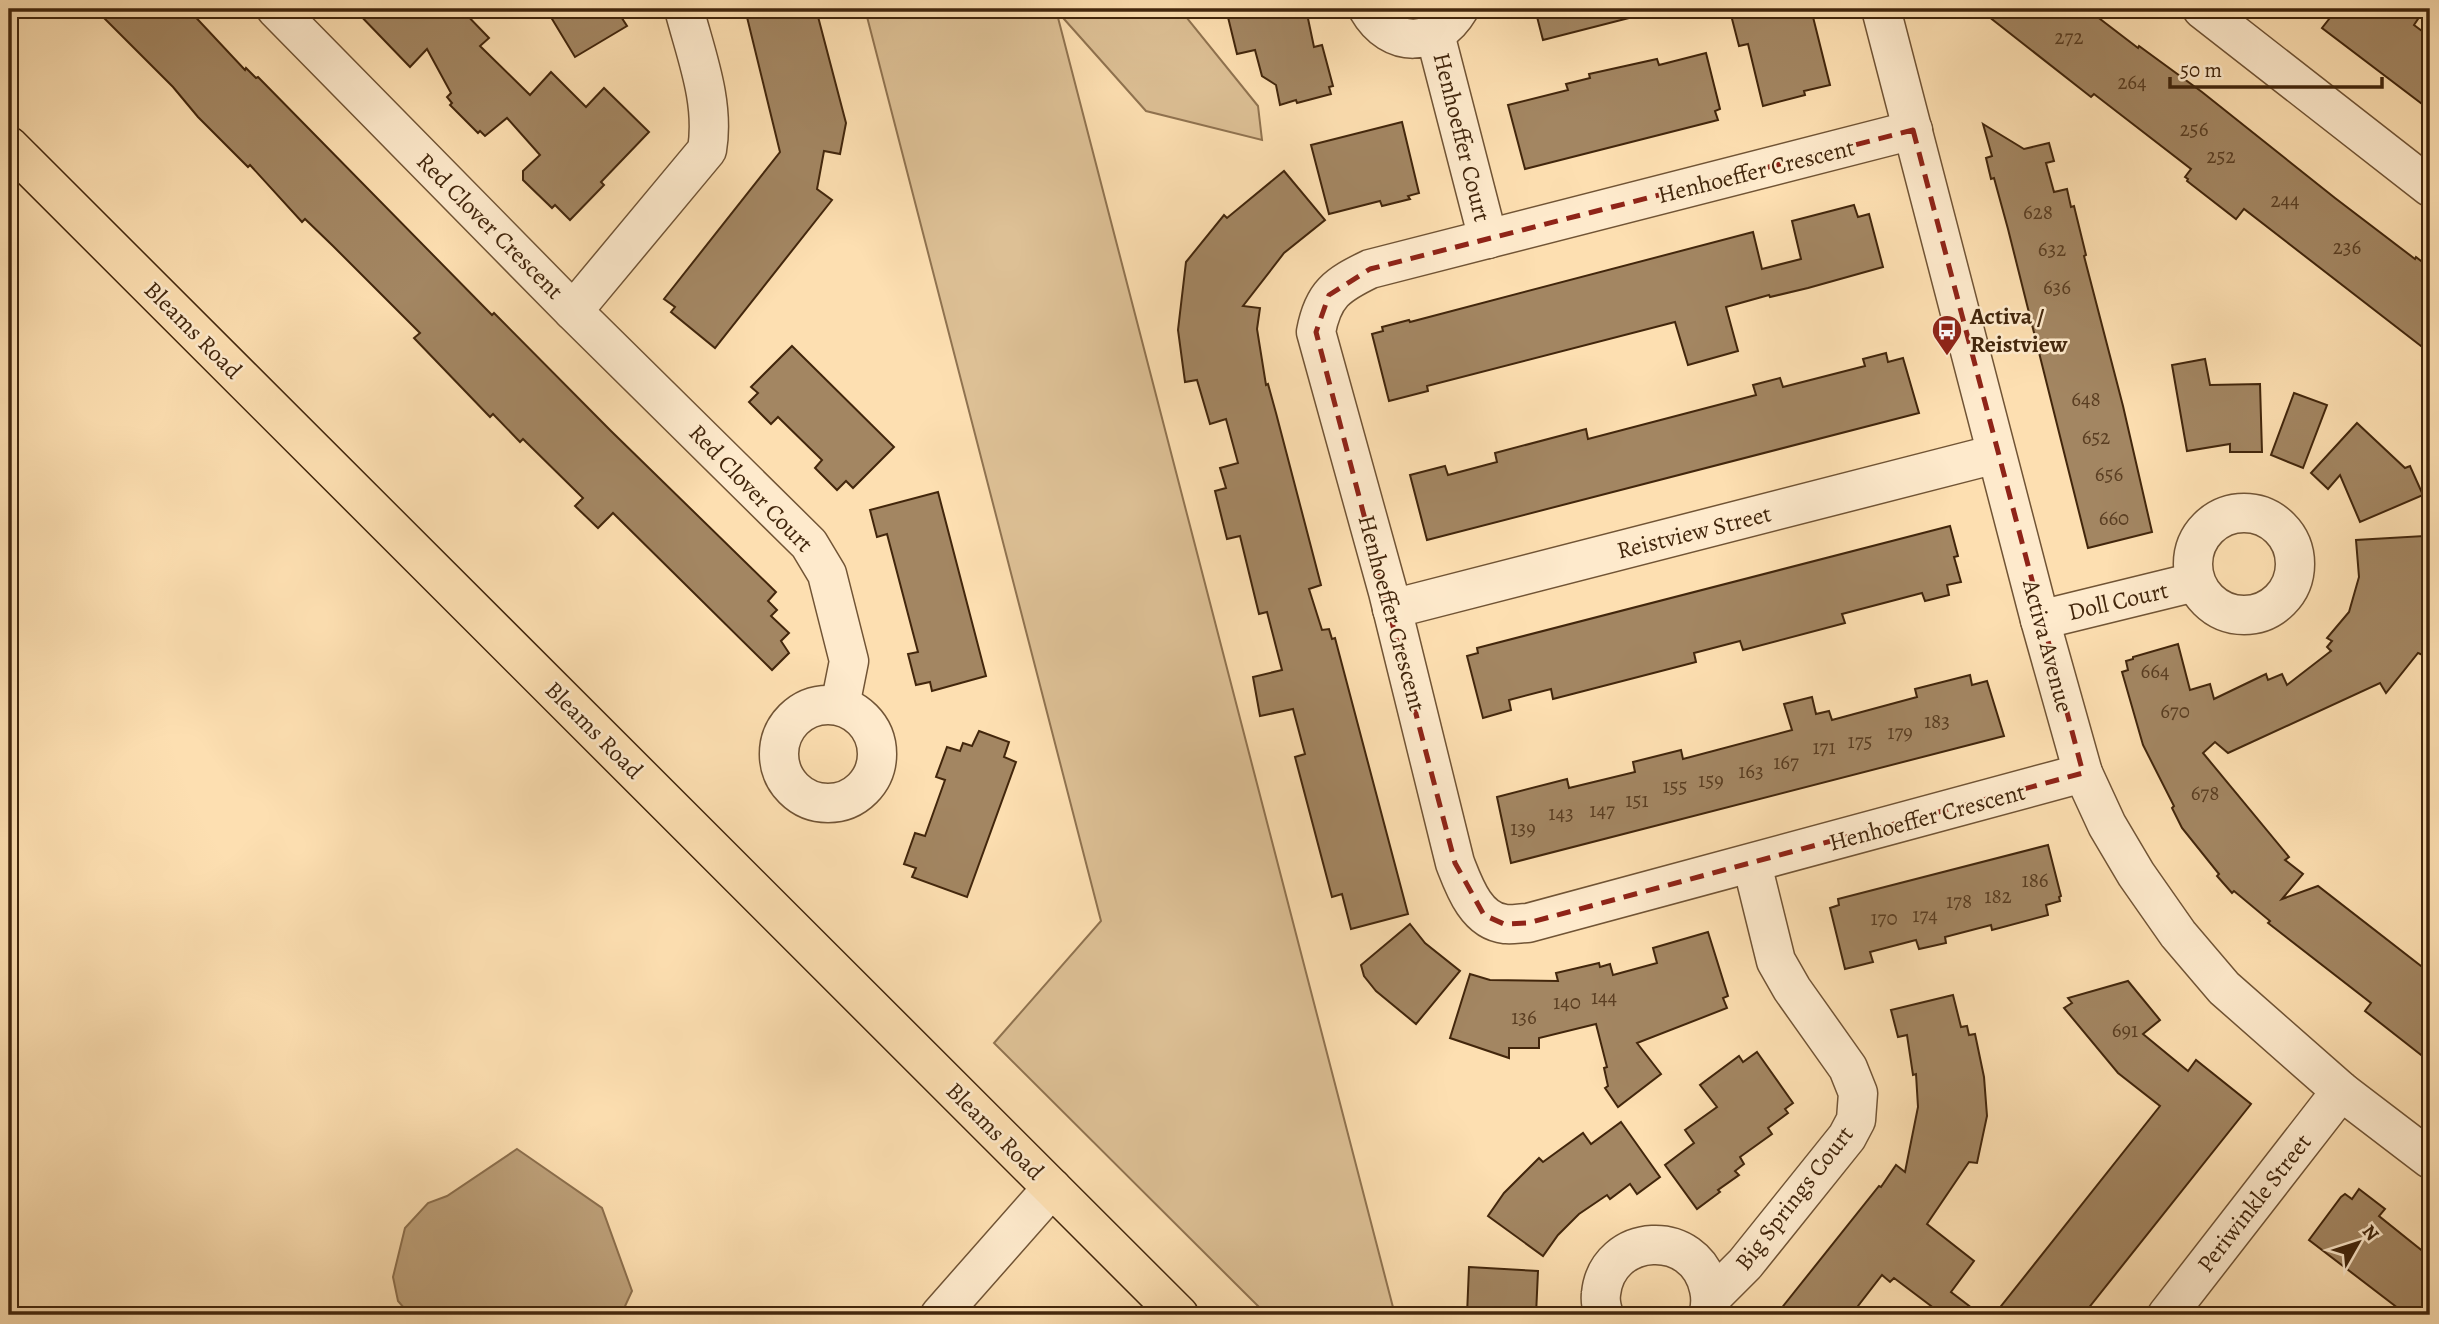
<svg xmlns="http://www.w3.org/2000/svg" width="2439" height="1324" font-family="Alegreya,serif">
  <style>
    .green { fill: #ddc095; stroke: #907350; stroke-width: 2 }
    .water { fill: #bda079; stroke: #8c6f4d; stroke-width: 2 }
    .building { fill: #a38662; stroke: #42260c; stroke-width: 2 }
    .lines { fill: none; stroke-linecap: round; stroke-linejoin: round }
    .minor-casing { stroke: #715435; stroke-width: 41 }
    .major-casing { stroke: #42260c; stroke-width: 41 }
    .minor { stroke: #feeacc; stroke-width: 38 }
    .major { stroke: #fddfb1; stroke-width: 38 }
    .marked { fill: none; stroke: #8f2418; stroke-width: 5; stroke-dasharray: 14 9; stroke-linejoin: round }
    .labels { text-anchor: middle; stroke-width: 5; stroke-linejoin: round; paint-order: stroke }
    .number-label { font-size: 21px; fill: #5a3e22 }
    .street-label { font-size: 24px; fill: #42260c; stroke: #feeacc }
    .poi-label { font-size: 24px; font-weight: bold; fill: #42260c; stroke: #feeacc; text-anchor: start }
  </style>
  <rect width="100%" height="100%" fill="#fddfb1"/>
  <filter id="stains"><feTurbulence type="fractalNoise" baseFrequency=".00286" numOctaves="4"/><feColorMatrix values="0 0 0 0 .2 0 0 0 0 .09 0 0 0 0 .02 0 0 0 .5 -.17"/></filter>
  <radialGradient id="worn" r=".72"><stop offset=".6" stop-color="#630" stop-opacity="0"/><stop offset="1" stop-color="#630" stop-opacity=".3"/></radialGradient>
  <polygon class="green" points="865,9 1182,9 1182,12 1258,106 1262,140 1146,111 1056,10 1395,1315 1267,1315 994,1043 1101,921"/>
  <polygon class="water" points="517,1149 602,1208 632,1291 621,1315 410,1315 398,1301 393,1277 405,1228 428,1203 447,1196"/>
  <g class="building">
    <polygon points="95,9 188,9 245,70 246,68 256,78 258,77 492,315 494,313 611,431 776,592 768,601 777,610 771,616 789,633 781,641 789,653 772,670 613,513 598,528 575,506 583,498 523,439 520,442 493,414 490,417 414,338 420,333 333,246 305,219 302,222 250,165 248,167 198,117 173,87"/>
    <polygon points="354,9 461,9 489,38 480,46 530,95 551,72 586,107 604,88 649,132 601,182 604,185 570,220 555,205 552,208 523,180 523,171 540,155 507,118 485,136 480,131 478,133 450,105 452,103 447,97 451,93 427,49 410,67"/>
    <polygon points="546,9 616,9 627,26 575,57"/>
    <polygon points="745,9 816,9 846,123 840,154 824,151 817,189 832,200 715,348 671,312 675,307 664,299 780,152"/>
    <polygon points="1226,9 1306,9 1314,47 1322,45 1333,86 1329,87 1331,94 1297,103 1296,100 1280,105 1276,85 1262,76 1255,50 1237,54"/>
    <polygon points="1535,9 1632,9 1633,17 1543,40"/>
    <polygon points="1754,9 1811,9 1830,85 1804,91 1805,95 1763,106 1748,44 1739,46 1731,15"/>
    <polygon points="1979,9 2087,9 2138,48 2139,46 2202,92 2335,198 2415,259 2416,257 2430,268 2430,353 2244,209 2236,219 2187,181 2188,179 2185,177 2191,169 2094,94 2091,97"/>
    <polygon points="2337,9 2404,9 2418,19 2414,25 2430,37 2430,110 2322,28"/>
    <polygon points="1706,53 1720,109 1715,111 1718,120 1525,169 1508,105 1568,90 1566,84 1590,78 1589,74 1657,59 1659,65"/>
    <polygon points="1402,122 1419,193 1408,196 1410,199 1382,206 1380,201 1329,214 1311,145"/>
    <polygon points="1983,124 2024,149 2049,143 2054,161 2046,163 2054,192 2067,189 2071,207 2074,206 2086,255 2084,256 2123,406 2152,532 2088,548 2008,229 1994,178 1991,179 1986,158 1992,156"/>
    <polygon points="1284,171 1325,220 1284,253 1243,306 1260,308 1257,329 1266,385 1268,384 1276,413 1321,585 1309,589 1322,630 1329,629 1332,639 1335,638 1408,914 1351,929 1342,894 1332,897 1295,757 1305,754 1293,709 1260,716 1253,677 1282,670 1267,612 1259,614 1240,536 1227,539 1215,491 1226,488 1220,468 1238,463 1226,419 1210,424 1197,380 1185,382 1178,330 1186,262 1224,215 1227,218"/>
    <polygon points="1854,205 1858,217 1869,214 1883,267 1808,288 1770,297 1769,295 1726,307 1738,351 1688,365 1675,322 1427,386 1428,391 1389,401 1372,334 1383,331 1382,327 1409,320 1410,322 1753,232 1762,269 1801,259 1792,221"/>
    <polygon points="792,346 894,447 853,488 846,481 837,490 815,468 822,460 778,417 771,424 749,402 758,393 751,387"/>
    <polygon points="1886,353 1888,362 1903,358 1919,413 1427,540 1410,475 1445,466 1448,475 1497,462 1495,453 1586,429 1588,439 1756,395 1753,385 1780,378 1783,387 1865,366 1863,359"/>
    <polygon points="2205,359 2210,385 2260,384 2262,452 2230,452 2230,444 2187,451 2172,365"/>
    <polygon points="2294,393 2327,405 2303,468 2271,455"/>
    <polygon points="2357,423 2405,468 2410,466 2423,495 2360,522 2340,475 2328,489 2311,473"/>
    <polygon points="938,492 986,676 932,691 930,682 916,685 908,654 918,652 887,534 877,537 870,510"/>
    <polygon points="1950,526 1958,556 1954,557 1961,582 1947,585 1949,595 1925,601 1922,593 1842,614 1845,623 1743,650 1740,641 1694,653 1696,662 1553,699 1551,689 1509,700 1511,710 1483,718 1467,656 1478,653 1477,648"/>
    <polygon points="2424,536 2430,612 2430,658 2418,653 2386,693 2380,683 2228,753 2215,742 2203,753 2289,857 2285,860 2303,874 2282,899 2318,886 2430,973 2430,1062 2365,1011 2371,1003 2268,923 2270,921 2234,891 2232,893 2217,876 2219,874 2182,828 2172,808 2174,806 2143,745 2122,672 2128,670 2126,661 2133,659 2133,657 2178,644 2190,690 2210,684 2214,699 2266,674 2268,680 2282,674 2287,685 2331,651 2327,647 2332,641 2327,638 2349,612 2359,577 2356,540"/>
    <polygon points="1970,675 1972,685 1987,681 2004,736 1511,863 1497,797 1567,779 1569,788 1635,772 1633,762 1681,750 1683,759 1792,730 1784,704 1812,697 1816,714 1829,711 1832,720 1917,697 1915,689"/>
    <polygon points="979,731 1009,742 1004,757 1016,762 967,897 912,877 916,868 904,864 915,833 925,836 945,780 936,777 947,747 960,751 963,743 972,746"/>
    <polygon points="2048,845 2061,896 2059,897 2060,901 2046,905 2048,915 1992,930 1991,925 1945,937 1946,943 1919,949 1916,940 1870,952 1873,962 1845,969 1830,908 1839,905 1838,899"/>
    <polygon points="1410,924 1425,943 1460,971 1416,1024 1376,991 1364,976 1361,965"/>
    <polygon points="1708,932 1728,996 1723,998 1727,1008 1637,1043 1661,1074 1618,1107 1605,1088 1608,1086 1604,1068 1607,1067 1596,1024 1539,1038 1539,1048 1509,1048 1509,1058 1450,1038 1470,974 1490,980 1558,981 1556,973 1599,963 1600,967 1610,964 1613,975 1657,963 1653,948"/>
    <polygon points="2128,981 2160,1020 2143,1034 2188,1071 2196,1060 2251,1104 2083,1315 1994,1315 2160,1106 2118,1073 2064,1008 2072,1003 2068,998"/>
    <polygon points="1953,995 1961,1027 1967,1026 1969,1035 1975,1034 1984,1077 1987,1116 1977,1163 1969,1162 1927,1224 1974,1261 1951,1292 1981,1315 1943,1315 1894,1278 1890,1282 1882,1275 1851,1315 1776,1315 1879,1186 1881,1187 1896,1165 1905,1172 1918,1107 1916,1074 1913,1075 1907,1035 1898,1037 1891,1010"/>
    <polygon points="1757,1052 1793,1103 1785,1109 1788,1113 1768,1128 1772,1134 1740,1157 1744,1164 1735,1171 1739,1175 1718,1190 1720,1192 1697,1209 1665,1165 1694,1143 1685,1130 1717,1107 1700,1085 1739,1056 1743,1062"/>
    <polygon points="1621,1122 1660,1177 1637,1194 1630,1184 1610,1199 1607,1195 1579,1214 1558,1235 1543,1256 1488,1216 1504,1193 1539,1158 1543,1162 1583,1133 1591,1144"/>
    <polygon points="2359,1189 2385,1209 2379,1216 2430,1257 2430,1315 2407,1315 2309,1240 2341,1197 2345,1194 2352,1199"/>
    <polygon points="1469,1267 1538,1271 1536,1315 1467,1315"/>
  </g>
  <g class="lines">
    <g class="minor-casing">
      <g id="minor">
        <polyline points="276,9 573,311 809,544 827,574 849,661 840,706"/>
        <path d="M1368 9C1391 49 1436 48 1459 9"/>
        <polyline points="1881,9 2040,620 2083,773 2107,825 2136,874 2178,934 2224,988 2341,1091 2430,1159"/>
        <polyline points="2202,9 2430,187"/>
        <polyline points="1435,34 1488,239"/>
        <path d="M1913 130 1370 269C1337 285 1323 294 1316 332L1388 592 1455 863C1464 886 1476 921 1505 924 1512 925 1521 923 1528 923L2083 773"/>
        <path d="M573 311 707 150C715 102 696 55 684 9"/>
        <circle cx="2244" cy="564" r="51"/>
        <polyline points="1392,609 1996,454"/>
        <polyline points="2040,620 2195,582"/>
        <circle cx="828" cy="754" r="49"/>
        <polyline points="1711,1298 1745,1264 1847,1137 1856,1120 1858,1093 1848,1068 1792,989 1776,961 1752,864"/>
        <polyline points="940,1315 1052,1188"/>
        <path d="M1604 1315C1602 1309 1600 1301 1601 1294 1607 1232 1696 1227 1709 1289 1711 1298 1711 1306 1708 1315"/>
        <polyline points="2167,1315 2341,1091"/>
      </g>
    </g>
    <g class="major-casing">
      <polyline id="major" points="9,146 1179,1315"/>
    </g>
    <use href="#minor" class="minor"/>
    <use href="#major" class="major"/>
  </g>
  <path class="marked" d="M1913 130 2083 773 1528 923 1504 924 1484 915 1455 863 1316 332 1329 295 1370 269Z"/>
  <defs>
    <g id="bus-pin" transform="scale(1.575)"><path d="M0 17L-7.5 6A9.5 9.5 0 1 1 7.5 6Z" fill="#8f2418" stroke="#feeacc"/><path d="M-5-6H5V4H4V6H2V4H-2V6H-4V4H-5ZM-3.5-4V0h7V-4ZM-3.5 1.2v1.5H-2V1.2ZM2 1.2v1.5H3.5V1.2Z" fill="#fff"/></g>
  </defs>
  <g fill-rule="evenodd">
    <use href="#bus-pin" x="1947" y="330"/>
  </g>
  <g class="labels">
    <g class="number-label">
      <text x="2069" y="44">272</text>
      <text x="2132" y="89">264</text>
      <text x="2194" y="136">256</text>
      <text x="2221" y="163">252</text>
      <text x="2285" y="207">244</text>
      <text x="2038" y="219">628</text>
      <text x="2347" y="254">236</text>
      <text x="2052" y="256">632</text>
      <text x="2057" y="294">636</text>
      <text x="2086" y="406">648</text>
      <text x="2096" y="444">652</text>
      <text x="2109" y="481">656</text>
      <text x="2114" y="525">660</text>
      <text x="2155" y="678">664</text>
      <text x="2175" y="718">670</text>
      <text x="1937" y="728">183</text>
      <text x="1900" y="739">179</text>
      <text x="1860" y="748">175</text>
      <text x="1824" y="754">171</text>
      <text x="1786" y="769">167</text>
      <text x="1751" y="778">163</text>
      <text x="1711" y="787">159</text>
      <text x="1675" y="793">155</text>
      <text x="2205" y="800">678</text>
      <text x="1637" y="807">151</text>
      <text x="1602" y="817">147</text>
      <text x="1561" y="820">143</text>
      <text x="1523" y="835">139</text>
      <text x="2035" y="887">186</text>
      <text x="1998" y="903">182</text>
      <text x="1959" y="908">178</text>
      <text x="1925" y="922">174</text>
      <text x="1884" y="925">170</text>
      <text x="1604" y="1004">144</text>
      <text x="1567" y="1009">140</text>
      <text x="1524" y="1024">136</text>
      <text x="2125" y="1037">691</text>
    </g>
    <g class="street-label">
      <text transform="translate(1462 137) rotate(76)" y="8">Henhoeffer Court</text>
      <text transform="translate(1756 171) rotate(-14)" y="8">Henhoeffer Crescent</text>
      <text transform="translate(490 226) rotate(45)" y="8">Red Clover Crescent</text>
      <text transform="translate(193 330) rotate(45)" y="8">Bleams Road</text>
      <text transform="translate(751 488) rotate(46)" y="8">Red Clover Court</text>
      <text transform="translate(1694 532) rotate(-14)" y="8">Reistview Street</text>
      <text transform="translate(2118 601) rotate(-13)" y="8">Doll Court</text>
      <text transform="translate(1392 613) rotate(75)" y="8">Henhoeffer Crescent</text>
      <text transform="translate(2048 646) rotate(75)" y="8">Activa Avenue</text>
      <text transform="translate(594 730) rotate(45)" y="8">Bleams Road</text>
      <text transform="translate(1927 817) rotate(-15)" y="8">Henhoeffer Crescent</text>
      <text transform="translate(995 1131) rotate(45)" y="8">Bleams Road</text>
      <text transform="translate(1794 1198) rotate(-52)" y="8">Big Springs Court</text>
      <text transform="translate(2254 1203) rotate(-52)" y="8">Periwinkle Street</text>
    </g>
    <g class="poi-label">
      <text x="1970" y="324">Activa /<tspan x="1970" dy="28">Reistview</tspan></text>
    </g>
  </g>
  <rect width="2439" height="1324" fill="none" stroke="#fddfb1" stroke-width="35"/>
  <rect x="10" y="10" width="2418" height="1303" fill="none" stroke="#42260c" stroke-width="3.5"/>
  <rect x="18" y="18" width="2404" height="1289" fill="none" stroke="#42260c" stroke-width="2"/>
  <g transform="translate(2358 1243) rotate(51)" stroke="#feeacc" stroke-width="5" paint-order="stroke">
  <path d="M0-5L12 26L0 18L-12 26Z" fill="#42260c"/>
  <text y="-10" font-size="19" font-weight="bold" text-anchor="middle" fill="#42260c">N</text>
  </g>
  <path d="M2170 77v10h212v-10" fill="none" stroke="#42260c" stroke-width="3.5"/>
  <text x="2180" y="77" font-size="21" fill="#42260c" stroke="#feeacc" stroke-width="5" paint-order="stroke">50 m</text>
  <rect width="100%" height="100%" filter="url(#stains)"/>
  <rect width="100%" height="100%" fill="url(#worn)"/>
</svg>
